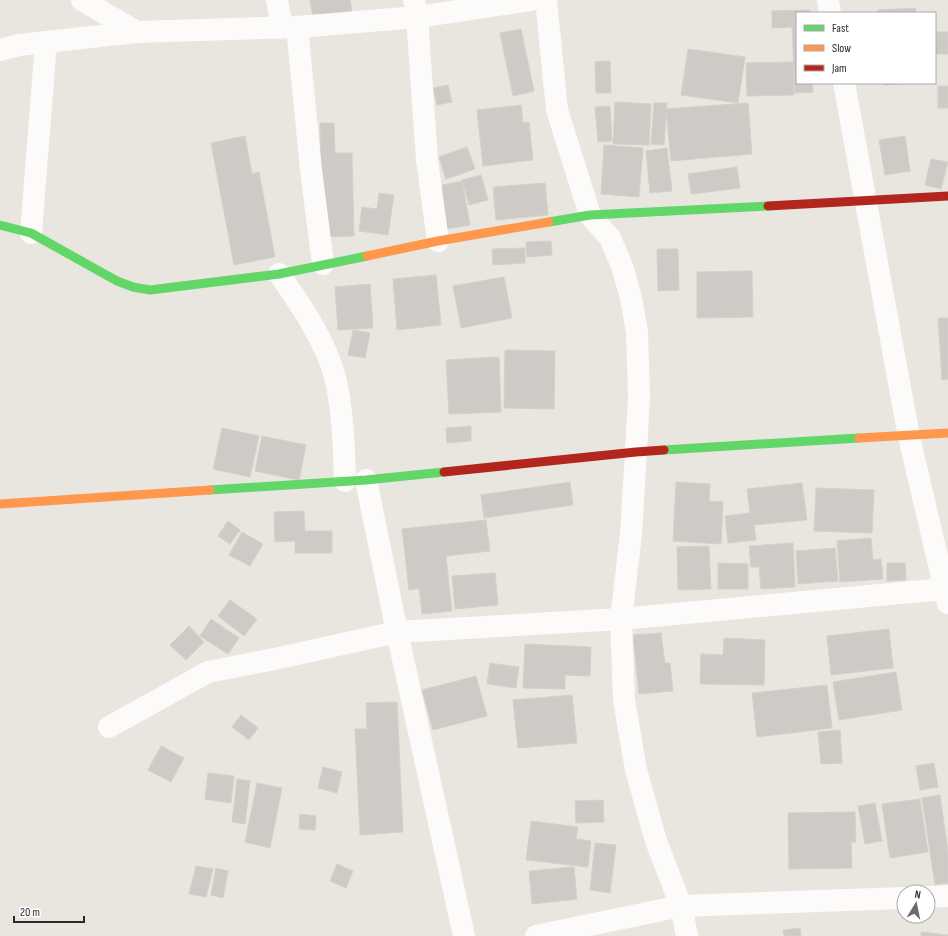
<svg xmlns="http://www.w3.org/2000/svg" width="948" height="936" font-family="'Sofia Sans Condensed',sans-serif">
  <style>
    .building { fill: #cecbc6; stroke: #d4d1cb }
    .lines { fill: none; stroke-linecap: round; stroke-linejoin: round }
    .street { stroke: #fcfbfa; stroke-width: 22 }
    .fast { stroke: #63d668; stroke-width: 9 }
    .slow { stroke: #ff974d; stroke-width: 9 }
    .jam { stroke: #b3261e; stroke-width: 9 }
  </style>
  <rect width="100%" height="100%" fill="#e9e5df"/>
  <g class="building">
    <polygon points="310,0 350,0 352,13 313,18"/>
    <polygon points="916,8 916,13 878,13 878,10"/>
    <polygon points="810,10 810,13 797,13 797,83 812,83 813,92 795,93 792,27 772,28 772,11"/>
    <polygon points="521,29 534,91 513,96 500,33"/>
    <rect x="935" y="32" width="13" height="22"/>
    <polygon points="688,49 745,57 738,103 681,95"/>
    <polygon points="610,61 611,93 596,93 595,62"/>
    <polygon points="793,62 794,95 747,96 746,63"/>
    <polygon points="883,83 919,83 884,85"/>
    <polygon points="448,85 452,102 437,105 433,88"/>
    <rect x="938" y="86" width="10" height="22"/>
    <polygon points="615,102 651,104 649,145 613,144"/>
    <polygon points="654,103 667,103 664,145 651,144"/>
    <polygon points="748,103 752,154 671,161 666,109"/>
    <polygon points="521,105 523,123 529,122 533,160 483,166 477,110"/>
    <polygon points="610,106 612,141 598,142 595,107"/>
    <polygon points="320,123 334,123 335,153 352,153 354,236 322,237"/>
    <polygon points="245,136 252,174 259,172 275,257 234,265 211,143"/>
    <polygon points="905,136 910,171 885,175 879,140"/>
    <polygon points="604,145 643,148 639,197 601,194"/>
    <polygon points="467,147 475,169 446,179 439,157"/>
    <polygon points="667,148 672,191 650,193 646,151"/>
    <polygon points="931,159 948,162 941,189 925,185"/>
    <polygon points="737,167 740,188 691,194 688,174"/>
    <polygon points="481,175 488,200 469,205 462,180"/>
    <polygon points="462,181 470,225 445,229 437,186"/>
    <polygon points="545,183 548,215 496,220 493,187"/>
    <polygon points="379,193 394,195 388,235 359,231 362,207 377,209"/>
    <polygon points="551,241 552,255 527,257 526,242"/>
    <polygon points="525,248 525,263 493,265 492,249"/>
    <polygon points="657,249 678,249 679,290 658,291"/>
    <polygon points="752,271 753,317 697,318 697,272"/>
    <polygon points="436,275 441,325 397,330 393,279"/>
    <polygon points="504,277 512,318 461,328 453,286"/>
    <polygon points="370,284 373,328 338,330 335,287"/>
    <polygon points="938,318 948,318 948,379 942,380"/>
    <polygon points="353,330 370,333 365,358 348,355"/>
    <polygon points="505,350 555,351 554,409 504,408"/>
    <polygon points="499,357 501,412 449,414 446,360"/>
    <polygon points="471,426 471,441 447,443 446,428"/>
    <polygon points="222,428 259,436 250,477 213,469"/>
    <polygon points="262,436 306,445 299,480 255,471"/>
    <polygon points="570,482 573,505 484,518 481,495"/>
    <polygon points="676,482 710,484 709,501 723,502 721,544 673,541"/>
    <polygon points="802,483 807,520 754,525 756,540 728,543 725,516 750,513 747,489"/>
    <polygon points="816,488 874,490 872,533 814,531"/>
    <polygon points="304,511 305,531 332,531 332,553 295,553 295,541 275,542 274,512"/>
    <polygon points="486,520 490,551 446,556 452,611 422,614 419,588 409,590 402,529"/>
    <polygon points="228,521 240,530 230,544 218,536"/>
    <polygon points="242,532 263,544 250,566 229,555"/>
    <polygon points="871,538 873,560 881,559 883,579 840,582 837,541"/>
    <polygon points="793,543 795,587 761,589 759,567 751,567 749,546"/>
    <polygon points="709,546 711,589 678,590 677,547"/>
    <polygon points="835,548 838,581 798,584 796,551"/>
    <polygon points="718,563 748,564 748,589 718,589"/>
    <polygon points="887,563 905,563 906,580 887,581"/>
    <polygon points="495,573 498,605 455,609 452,576"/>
    <polygon points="230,600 257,619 244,636 218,616"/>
    <polygon points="211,619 239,638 228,654 200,636"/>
    <polygon points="189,626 204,642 186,660 170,645"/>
    <polygon points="889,629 893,668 831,675 827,636"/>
    <polygon points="661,633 665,663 670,663 673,691 639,694 633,635"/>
    <polygon points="724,638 765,640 764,685 700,684 701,654 723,655"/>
    <polygon points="525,644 591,647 590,676 565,675 565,689 523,688"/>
    <polygon points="490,663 519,667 516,688 487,684"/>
    <polygon points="896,672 902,710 839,720 833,682"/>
    <polygon points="476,676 487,716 433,730 422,690"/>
    <polygon points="827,685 832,728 757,737 752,693"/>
    <polygon points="572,695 577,743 518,748 513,700"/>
    <polygon points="397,702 403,832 360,835 355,729 367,729 366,703"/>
    <polygon points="241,715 258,728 249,740 232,727"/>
    <polygon points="840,730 842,763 821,764 818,732"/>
    <polygon points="161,746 184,758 171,782 148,770"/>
    <polygon points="934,763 938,787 920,790 916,766"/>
    <polygon points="323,767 342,772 337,793 318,788"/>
    <polygon points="208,773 234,776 231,803 205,799"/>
    <polygon points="237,779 250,781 245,824 232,822"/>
    <polygon points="257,783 282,788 270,848 245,842"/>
    <polygon points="940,795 948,851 948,883 935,885 922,798"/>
    <polygon points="920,799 928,852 890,858 882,804"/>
    <polygon points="603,800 604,822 576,823 575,801"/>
    <polygon points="875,803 882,841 865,844 858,806"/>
    <polygon points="855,812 856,842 851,842 852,868 789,869 788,813"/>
    <polygon points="300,814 316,816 315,830 299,829"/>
    <polygon points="531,821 578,827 576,839 591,841 588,867 526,860"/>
    <polygon points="595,843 616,845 610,893 590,890"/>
    <polygon points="337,864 353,871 346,888 330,881"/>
    <polygon points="196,866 213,869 206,897 189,894"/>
    <polygon points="574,867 577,899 532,904 529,871"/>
    <polygon points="216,868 228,871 223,898 211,895"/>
    <polygon points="800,928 801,936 784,936 783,930"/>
    <polygon points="921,932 948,935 948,936 921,936"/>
  </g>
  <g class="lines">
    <g class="street">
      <polyline points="82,0 137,32"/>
      <polyline points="277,0 282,27"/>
      <polyline points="414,0 417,17 427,160 438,241"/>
      <polyline points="546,0 557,110 590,215 610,238 622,266 631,298 637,332 639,395 636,452 631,534 621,619 624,700 636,770 656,841 681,906 687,936"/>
      <polyline points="828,0 830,13"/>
      <polyline points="297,27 311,170 323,264"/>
      <polyline points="0,50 19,45 137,32 297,27 417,17 531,0"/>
      <polyline points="844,83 909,437 948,603"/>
      <polyline points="31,233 46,42"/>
      <path d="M279 274C301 305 327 343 336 381 343 414 344 447 345 481"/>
      <polyline points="366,480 397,632 464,936"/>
      <polyline points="109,727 208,672 279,658 397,632 621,619 944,589"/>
      <polyline points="928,897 948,896"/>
      <polyline points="536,936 681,906 904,898"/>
    </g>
    <g class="fast">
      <polyline points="549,222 590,215 768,206"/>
      <polyline points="0,225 31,233 117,281 133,287 150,290 279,274 367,256"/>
      <polyline points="664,450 859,438"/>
      <polyline points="210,490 366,480 444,472"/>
    </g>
    <g class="slow">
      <polyline points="367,256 438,241 549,222"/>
      <polyline points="859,438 948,433"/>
      <polyline points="0,504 210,490"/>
    </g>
    <g class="jam">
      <polyline points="768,206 948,196"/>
      <polyline points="444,472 636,452 664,450"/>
    </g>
  </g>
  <rect x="796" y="12" width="140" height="72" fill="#ffffff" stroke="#aaaaaa"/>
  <rect x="804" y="25" width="20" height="6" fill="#63d668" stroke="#aaaaaa"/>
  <text x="832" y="32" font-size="12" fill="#2a2a2a">Fast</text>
  <rect x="804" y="45" width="20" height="6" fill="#ff974d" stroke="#aaaaaa"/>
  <text x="832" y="52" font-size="12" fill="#2a2a2a">Slow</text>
  <rect x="804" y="65" width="20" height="6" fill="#b3261e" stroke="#aaaaaa"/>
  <text x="832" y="72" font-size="12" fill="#2a2a2a">Jam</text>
  <g transform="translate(916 904) rotate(10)"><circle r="19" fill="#ffffff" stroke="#aaaaaa"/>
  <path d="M0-3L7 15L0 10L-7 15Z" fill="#6d6b69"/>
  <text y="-6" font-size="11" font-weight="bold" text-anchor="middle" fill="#2a2a2a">N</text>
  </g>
  <path d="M14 916v6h70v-6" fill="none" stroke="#2a2a2a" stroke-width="2"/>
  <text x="20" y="916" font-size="12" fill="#2a2a2a" stroke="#ffffff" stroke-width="3" paint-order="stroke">20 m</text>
</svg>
